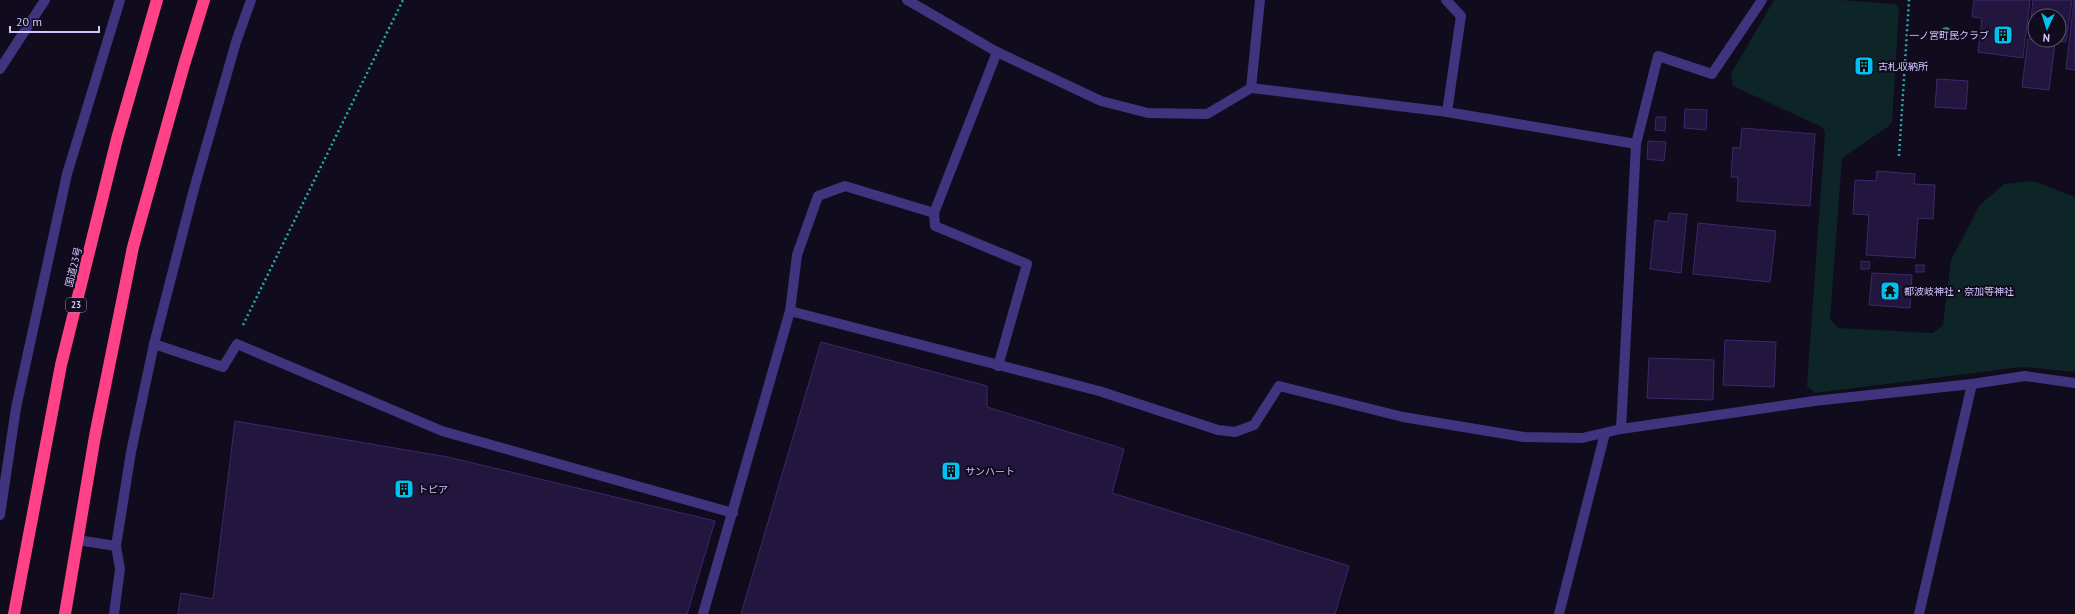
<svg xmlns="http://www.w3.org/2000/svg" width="2075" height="614" font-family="'PT Sans','Noto Sans JP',sans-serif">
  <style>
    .green { fill: #0e2527 }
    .building { fill: #23163e; stroke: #3c286b }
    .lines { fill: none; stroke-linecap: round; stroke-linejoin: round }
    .path { stroke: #29aab0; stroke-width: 2.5; stroke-dasharray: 2 3; stroke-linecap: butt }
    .lane { stroke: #3f347d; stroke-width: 10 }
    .street { stroke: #3f347d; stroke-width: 10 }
    .highway { stroke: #ff4188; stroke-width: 12 }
    .tree { fill: #34817d }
    .labels { text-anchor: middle; stroke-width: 4; stroke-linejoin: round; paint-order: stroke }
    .shield { fill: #100b1d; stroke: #988ebb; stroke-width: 1 }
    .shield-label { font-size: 9px; font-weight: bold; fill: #d3c6ff }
    .poi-label { font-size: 10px; fill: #d3c6ff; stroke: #100b1d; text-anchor: start }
    .street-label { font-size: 10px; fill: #d3c6ff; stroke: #100b1d }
  </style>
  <rect width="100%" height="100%" fill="#100b1d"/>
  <polygon class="green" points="1774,0 1841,0 1895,4 1899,9 1892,121 1889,126 1842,158 1830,319 1838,328 1933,333 1943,325 1951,260 1980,205 2004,184 2033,181 2075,197 2075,372 2025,367 2013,368 1815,393 1807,386 1825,132 1822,127 1733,86 1731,74"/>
  <g class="building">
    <polygon points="1974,0 2030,0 2023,58 1978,52 1982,18 1972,17"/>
    <polygon points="2033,0 2072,0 2066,42 2051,40 2059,40 2059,16 2035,16 2035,38 2029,37"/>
    <polygon points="2074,0 2075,0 2075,70 2066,69"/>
    <polygon points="2028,39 2055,43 2049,90 2022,87"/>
    <polygon points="1862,63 1866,63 1866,69 1861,68"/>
    <polygon points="1937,79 1968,81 1966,109 1935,107"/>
    <polygon points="1685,109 1707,110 1706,130 1684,128"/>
    <polygon points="1656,117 1666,117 1665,131 1655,130"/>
    <polygon points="1742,128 1815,134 1810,206 1737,201 1738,177 1731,177 1733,147 1740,148"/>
    <polygon points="1648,141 1666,142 1664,161 1647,159"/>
    <polygon points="1877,171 1915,174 1914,184 1935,185 1933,219 1918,218 1915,258 1866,255 1869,215 1853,214 1855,180 1876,181"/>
    <polygon points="1669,213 1687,214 1681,273 1650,269 1655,220 1668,222"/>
    <polygon points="1698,223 1776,231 1770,282 1693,274"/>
    <polygon points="1861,261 1870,262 1869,269 1861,269"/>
    <rect x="1916" y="265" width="8" height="7"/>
    <polygon points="1872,273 1912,275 1910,308 1869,305"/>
    <polygon points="1725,340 1776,342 1774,387 1723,385"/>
    <polygon points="821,342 987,386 987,407 1124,449 1112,493 1349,566 1335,614 741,614"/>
    <polygon points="1649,358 1714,360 1713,400 1647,398"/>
    <polygon points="235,421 448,457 715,521 687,614 178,614 181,593 213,599"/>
  </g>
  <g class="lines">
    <g class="path">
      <polyline points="1899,156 1909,0"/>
      <polyline points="243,325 403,0"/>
    </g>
    <g class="lane">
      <polyline points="1446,0 1461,16 1447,112"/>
      <polyline points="154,344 223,367 237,344 442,431 733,513"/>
      <polyline points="1919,614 1972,384 2025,376 2075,383"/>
    </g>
    <g class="street">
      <polyline points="907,0 997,52 1101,101 1148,113 1207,114 1251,88 1447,112 1636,144 1658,56 1712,74 1762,0"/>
      <polyline points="0,69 45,0"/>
      <polyline points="1251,88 1260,0"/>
      <polyline points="934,213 935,226 1027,264 998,366"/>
      <polyline points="790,311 1099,391 1218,430 1235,432 1254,425 1279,386 1403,417 1524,437 1582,438 1621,429 1814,401 1972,384"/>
      <polyline points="1621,429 1636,144"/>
      <polyline points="0,515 16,408 67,174 120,0"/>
      <polyline points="77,540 116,546"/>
      <polyline points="114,614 120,569 116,546 131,452 154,344 194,189 236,42 251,0"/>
      <polyline points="703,614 790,311 797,255 818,196 845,186 934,213 997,52"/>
      <polyline points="1559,614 1605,433"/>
    </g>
    <g class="highway">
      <polyline points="14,614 61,365 117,139 157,0"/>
      <polyline points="65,614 95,436 133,247 184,65 204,0"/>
    </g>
  </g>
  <circle class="tree" cx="1946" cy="33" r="6"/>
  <defs>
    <g id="building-square" transform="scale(1)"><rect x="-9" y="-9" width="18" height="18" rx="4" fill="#00c0f1" stroke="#100b1d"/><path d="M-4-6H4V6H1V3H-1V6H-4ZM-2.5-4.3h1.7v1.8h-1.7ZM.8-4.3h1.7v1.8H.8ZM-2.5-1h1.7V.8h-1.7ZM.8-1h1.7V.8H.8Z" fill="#111"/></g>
    <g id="temple-square" transform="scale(1)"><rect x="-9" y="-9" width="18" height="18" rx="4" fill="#00c0f1" stroke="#100b1d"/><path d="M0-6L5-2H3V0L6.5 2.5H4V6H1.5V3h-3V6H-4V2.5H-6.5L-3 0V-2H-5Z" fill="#111"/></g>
  </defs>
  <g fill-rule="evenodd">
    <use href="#building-square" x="2003" y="35"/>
    <use href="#building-square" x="1864" y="66"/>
    <use href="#temple-square" x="1890" y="291"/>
    <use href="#building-square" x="951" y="471"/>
    <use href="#building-square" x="404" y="489"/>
  </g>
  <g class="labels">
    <rect class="shield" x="66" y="298" width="20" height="14" rx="3"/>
    <g class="shield-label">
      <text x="76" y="308">23</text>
    </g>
    <g class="poi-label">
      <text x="1989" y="39" text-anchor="end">一ノ宮町民クラブ</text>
      <text x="1878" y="70">古札収納所</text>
      <text x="1904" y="295">都波岐神社・奈加等神社</text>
      <text x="965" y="475">サンハート</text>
      <text x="418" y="493">トピア</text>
    </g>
    <g class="street-label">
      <text transform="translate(73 267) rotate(-76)" y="4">国道23号</text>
    </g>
  </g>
  <g transform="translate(2047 28) rotate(184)"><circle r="19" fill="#100b1d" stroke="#5e5677"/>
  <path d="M0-3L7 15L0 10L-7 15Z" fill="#00c0f1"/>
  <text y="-6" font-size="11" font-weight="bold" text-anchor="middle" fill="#d3c6ff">N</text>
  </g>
  <path d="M10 26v6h89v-6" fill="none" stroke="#d3c6ff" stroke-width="2"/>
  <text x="16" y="26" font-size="12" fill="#d3c6ff" stroke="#100b1d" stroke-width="3" paint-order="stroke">20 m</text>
</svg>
